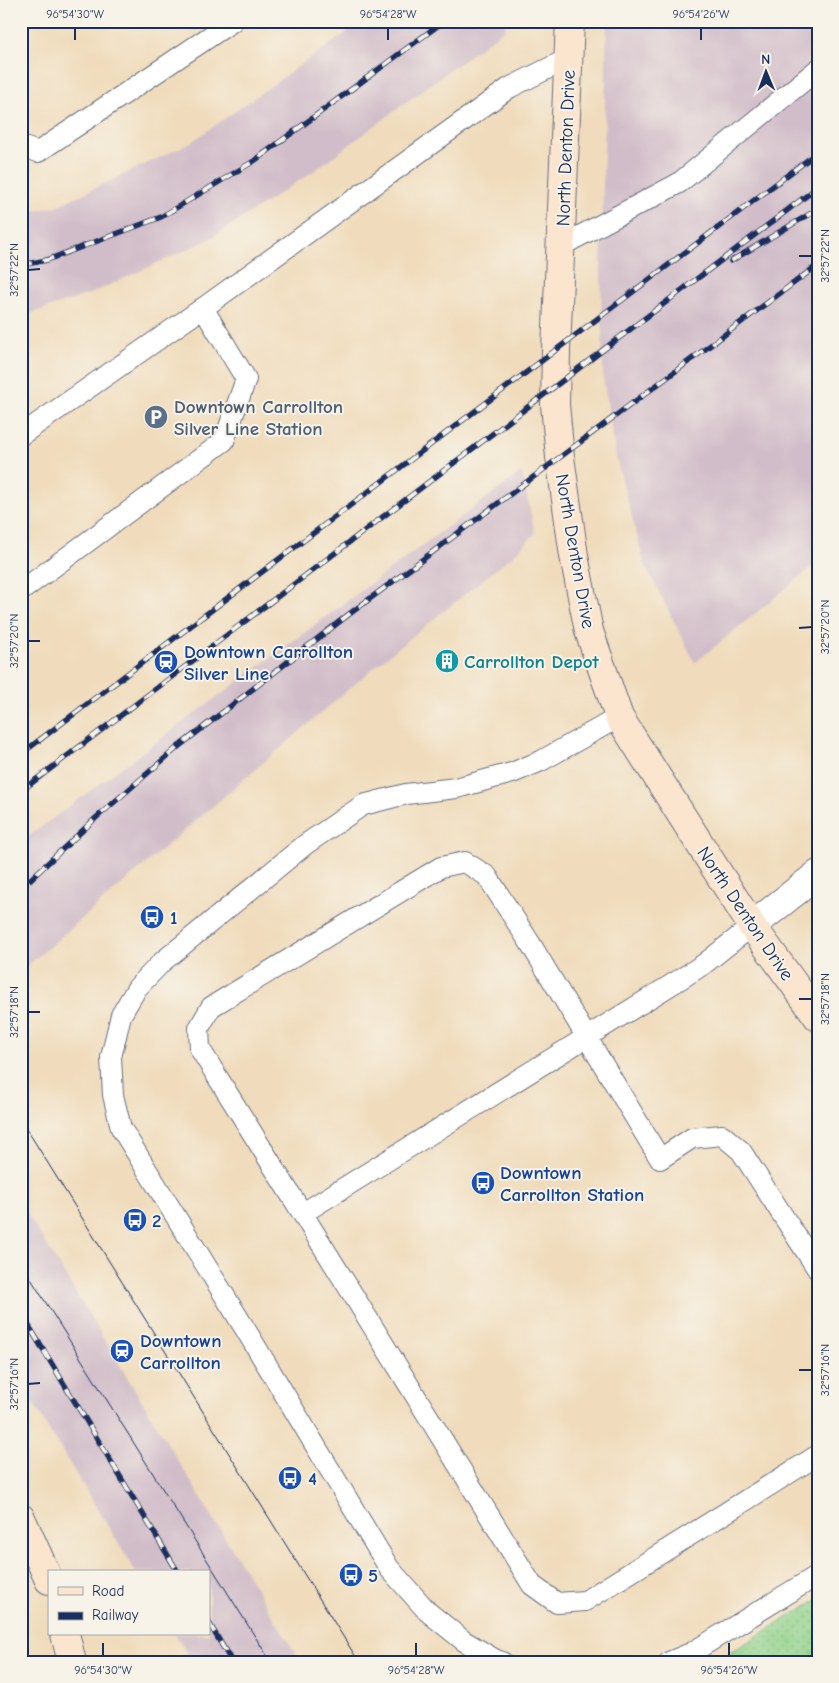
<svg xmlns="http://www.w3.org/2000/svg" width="839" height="1683" font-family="'Comic Neue',sans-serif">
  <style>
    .industrial { fill: #d1bdc9 }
    .grass { fill: url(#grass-dots); stroke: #558074 }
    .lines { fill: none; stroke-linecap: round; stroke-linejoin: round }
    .lane-casing { stroke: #666c7f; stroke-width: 22 }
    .street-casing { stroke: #666c7f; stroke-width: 30 }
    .secondary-casing { stroke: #666c7f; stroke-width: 30 }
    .lane { stroke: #fff; stroke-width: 20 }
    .street { stroke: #fff; stroke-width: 28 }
    .secondary { stroke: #fbe5cf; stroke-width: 28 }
    .tram { stroke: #1b2f5e; stroke-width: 1 }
    .rail-casing { stroke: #1b2f5e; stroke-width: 5.5 }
    .rail { stroke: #f7f3e8; stroke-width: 4; stroke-dasharray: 11; stroke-linecap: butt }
    .ticks { fill: none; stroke: #1b2f5e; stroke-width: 2 }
    .labels { text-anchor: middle; stroke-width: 4; stroke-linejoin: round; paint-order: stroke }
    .street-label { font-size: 19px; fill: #1b2f5e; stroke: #f7f3e8 }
    .service-label { font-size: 19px; font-weight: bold; fill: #4e5e75; stroke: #f7f3e8; text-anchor: start }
    .transit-label { font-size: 19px; font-weight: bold; fill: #164399; stroke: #f7f3e8; text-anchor: start }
    .culture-label { font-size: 19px; font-weight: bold; fill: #0d838f; stroke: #f7f3e8; text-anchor: start }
    .neatline { fill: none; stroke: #1b2f5e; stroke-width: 2 }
    .ticks-label { font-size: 12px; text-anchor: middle; fill: #1b2f5e }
  </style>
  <defs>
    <pattern id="grass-dots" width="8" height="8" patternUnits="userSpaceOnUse" patternTransform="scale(1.25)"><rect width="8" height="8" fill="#8fd28a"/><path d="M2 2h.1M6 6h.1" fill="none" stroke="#74ab74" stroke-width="1.8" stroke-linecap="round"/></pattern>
  </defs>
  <rect width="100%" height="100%" fill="#f7f3e8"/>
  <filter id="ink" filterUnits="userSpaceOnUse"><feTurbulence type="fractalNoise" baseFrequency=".02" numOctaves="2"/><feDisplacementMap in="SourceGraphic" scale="10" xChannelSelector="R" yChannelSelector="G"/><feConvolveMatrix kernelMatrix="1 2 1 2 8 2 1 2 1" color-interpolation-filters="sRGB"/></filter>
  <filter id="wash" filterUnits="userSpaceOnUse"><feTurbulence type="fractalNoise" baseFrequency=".0096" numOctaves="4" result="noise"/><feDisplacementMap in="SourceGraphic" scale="20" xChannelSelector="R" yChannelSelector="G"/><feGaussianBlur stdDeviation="1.12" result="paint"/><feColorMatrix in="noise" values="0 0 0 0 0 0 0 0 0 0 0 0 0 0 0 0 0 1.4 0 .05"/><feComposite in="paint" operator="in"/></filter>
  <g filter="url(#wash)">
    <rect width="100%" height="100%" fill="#f0dcbc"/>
    <g class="industrial">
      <polygon points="363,21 505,21 505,29 314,171 210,239 92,293 21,317 21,214 57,206 190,143"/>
      <polygon points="607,21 818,21 818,562 695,663 644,562 616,457 603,377 601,268"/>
      <polygon points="522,472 535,534 511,557 377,665 21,971 21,842"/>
      <polygon points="21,1203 301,1662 192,1662 175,1634 209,1634 209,1572 136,1572 21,1384"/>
    </g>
    <polygon class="grass" points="818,1599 818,1662 715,1662"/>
  </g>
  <g filter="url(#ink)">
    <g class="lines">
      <g class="lane-casing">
        <g id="lane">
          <polyline points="21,146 38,152 233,21"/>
          <polyline points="561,246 679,183 818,69"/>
          <polyline points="21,435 203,308 509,88 569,58"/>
          <polyline points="21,591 224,441 246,379 203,308"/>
          <polyline points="303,1213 690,973 704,964 752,926"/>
          <polyline points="818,1270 741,1151 722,1135 692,1138 660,1159 530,943 487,876 465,862 441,867 211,1007 199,1028 200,1049 378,1335 532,1585 557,1603 585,1601 818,1455"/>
          <polyline points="502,1662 496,1660 464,1641 428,1612 389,1568 247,1332 121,1128 113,1095 111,1057 121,1015 137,988 162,962 306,844 363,805 406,794 456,788 512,773 541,761 619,717"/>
          <polyline points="669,1662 691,1653 818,1575"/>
        </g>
      </g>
      <g class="street-casing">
        <polyline id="street" points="752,926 818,874"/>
      </g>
      <g class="secondary-casing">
        <g id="secondary">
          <polyline points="570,21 556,350 555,405 560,457 574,556 589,631 619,717 752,926 818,1017"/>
          <polyline points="21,1518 49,1580"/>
          <polyline points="65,1634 72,1662"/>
        </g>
      </g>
      <use href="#lane" class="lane"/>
      <use href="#street" class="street"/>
      <use href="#secondary" class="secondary"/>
      <g class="tram">
        <polyline points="21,1120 359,1662"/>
        <polyline points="21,1263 271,1662"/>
      </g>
      <g class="rail-casing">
        <g id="rail">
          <polyline points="731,261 818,209"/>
          <polyline points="21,265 47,260 161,217 254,161 444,21"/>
          <polyline points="21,754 818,152"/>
          <polyline points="21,791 818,187"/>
          <polyline points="21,888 97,817 178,747 348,615 818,265"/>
          <polyline points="21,1313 178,1572"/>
          <polyline points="209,1623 232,1662"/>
        </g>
      </g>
      <use href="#rail" class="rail"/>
    </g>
  </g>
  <path class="ticks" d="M75 28V40M388 28V40M701 28V40M799 256H812M28 270 40 269M799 628 812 627M28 641H40M799 999H812M28 1012H40M799 1370H812M28 1384 40 1383M103 1643V1656M416 1643V1656M729 1643V1656"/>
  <defs>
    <g id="parking-disc" transform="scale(1.25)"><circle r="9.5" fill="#5c6f8a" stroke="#f7f3e8"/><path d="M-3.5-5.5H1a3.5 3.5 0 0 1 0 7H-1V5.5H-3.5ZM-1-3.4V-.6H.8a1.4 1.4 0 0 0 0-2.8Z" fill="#fff"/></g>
    <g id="building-disc" transform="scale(1.25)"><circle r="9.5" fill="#0f9aa8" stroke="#f7f3e8"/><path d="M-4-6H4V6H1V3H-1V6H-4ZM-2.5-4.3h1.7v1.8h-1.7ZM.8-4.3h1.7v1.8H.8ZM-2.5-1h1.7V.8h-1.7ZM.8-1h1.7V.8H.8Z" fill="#fff"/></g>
    <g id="station-disc" transform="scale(1.25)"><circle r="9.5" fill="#1a4fb4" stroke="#f7f3e8"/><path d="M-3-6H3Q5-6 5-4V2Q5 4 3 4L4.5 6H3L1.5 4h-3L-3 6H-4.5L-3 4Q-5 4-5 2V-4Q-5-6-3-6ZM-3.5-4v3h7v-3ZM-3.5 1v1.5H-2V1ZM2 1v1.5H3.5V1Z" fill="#fff"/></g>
    <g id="bus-disc" transform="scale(1.25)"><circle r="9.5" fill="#1a4fb4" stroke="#f7f3e8"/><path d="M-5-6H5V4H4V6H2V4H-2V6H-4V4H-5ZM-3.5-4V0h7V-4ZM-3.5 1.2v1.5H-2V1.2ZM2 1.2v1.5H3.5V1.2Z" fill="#fff"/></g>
  </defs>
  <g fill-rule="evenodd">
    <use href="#parking-disc" x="156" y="417"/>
    <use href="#building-disc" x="447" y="661"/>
    <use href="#station-disc" x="166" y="662"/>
    <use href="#bus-disc" x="152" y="917"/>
    <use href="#bus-disc" x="483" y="1183"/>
    <use href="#bus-disc" x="135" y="1220"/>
    <use href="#station-disc" x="122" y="1351"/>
    <use href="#bus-disc" x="290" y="1478"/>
    <use href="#bus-disc" x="351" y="1575"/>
  </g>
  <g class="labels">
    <g class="street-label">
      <text transform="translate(565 148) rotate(-88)" y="7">North Denton Drive</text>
      <text transform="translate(576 551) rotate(80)" y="7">North Denton Drive</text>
      <text transform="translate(746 913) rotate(56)" y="7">North Denton Drive</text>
    </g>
    <g class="service-label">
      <text x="174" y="413">Downtown Carrollton<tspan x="174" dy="22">Silver Line Station</tspan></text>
    </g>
    <g class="transit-label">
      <text x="184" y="658">Downtown Carrollton<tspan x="184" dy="22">Silver Line</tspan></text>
      <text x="170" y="924">1</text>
      <text x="500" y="1179">Downtown<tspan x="500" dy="22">Carrollton Station</tspan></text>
      <text x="152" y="1227">2</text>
      <text x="140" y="1347">Downtown<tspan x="140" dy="22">Carrollton</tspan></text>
      <text x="308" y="1485">4</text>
      <text x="368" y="1582">5</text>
    </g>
    <g class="culture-label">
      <text x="464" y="668">Carrollton Depot</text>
    </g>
  </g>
  <rect width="839" height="1683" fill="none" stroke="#f7f3e8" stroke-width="55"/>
  <rect x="48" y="1570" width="162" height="65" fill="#f7f3e8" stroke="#9fa5b1"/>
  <rect x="58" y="1587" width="25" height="8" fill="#fbe5cf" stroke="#9fa5b1"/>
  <text x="92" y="1596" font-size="15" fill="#1b2f5e">Road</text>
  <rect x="58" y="1612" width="25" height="8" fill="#1b2f5e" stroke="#9fa5b1"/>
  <text x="92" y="1620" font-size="15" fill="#1b2f5e">Railway</text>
  <g transform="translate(766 72) rotate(359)" stroke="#f7f3e8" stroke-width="4" paint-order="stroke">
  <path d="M0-4L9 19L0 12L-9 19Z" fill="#1b2f5e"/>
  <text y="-8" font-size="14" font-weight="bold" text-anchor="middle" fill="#1b2f5e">N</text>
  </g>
  <rect x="28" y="28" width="784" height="1628" class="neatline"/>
  <g class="ticks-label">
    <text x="75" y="18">96°54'30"W</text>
    <text x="388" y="18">96°54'28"W</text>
    <text x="701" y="18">96°54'26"W</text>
    <text transform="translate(825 256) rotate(-90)" y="4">32°57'22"N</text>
    <text transform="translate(14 270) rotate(-90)" y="4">32°57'22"N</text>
    <text transform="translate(825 627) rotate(-90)" y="4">32°57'20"N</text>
    <text transform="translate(14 641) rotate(-90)" y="4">32°57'20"N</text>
    <text transform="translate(825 999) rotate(-90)" y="4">32°57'18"N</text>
    <text transform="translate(14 1012) rotate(-90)" y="4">32°57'18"N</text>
    <text transform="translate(825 1370) rotate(-90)" y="4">32°57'16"N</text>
    <text transform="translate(14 1384) rotate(-90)" y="4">32°57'16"N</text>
    <text x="103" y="1674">96°54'30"W</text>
    <text x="416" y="1674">96°54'28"W</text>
    <text x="729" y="1674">96°54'26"W</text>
  </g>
</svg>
